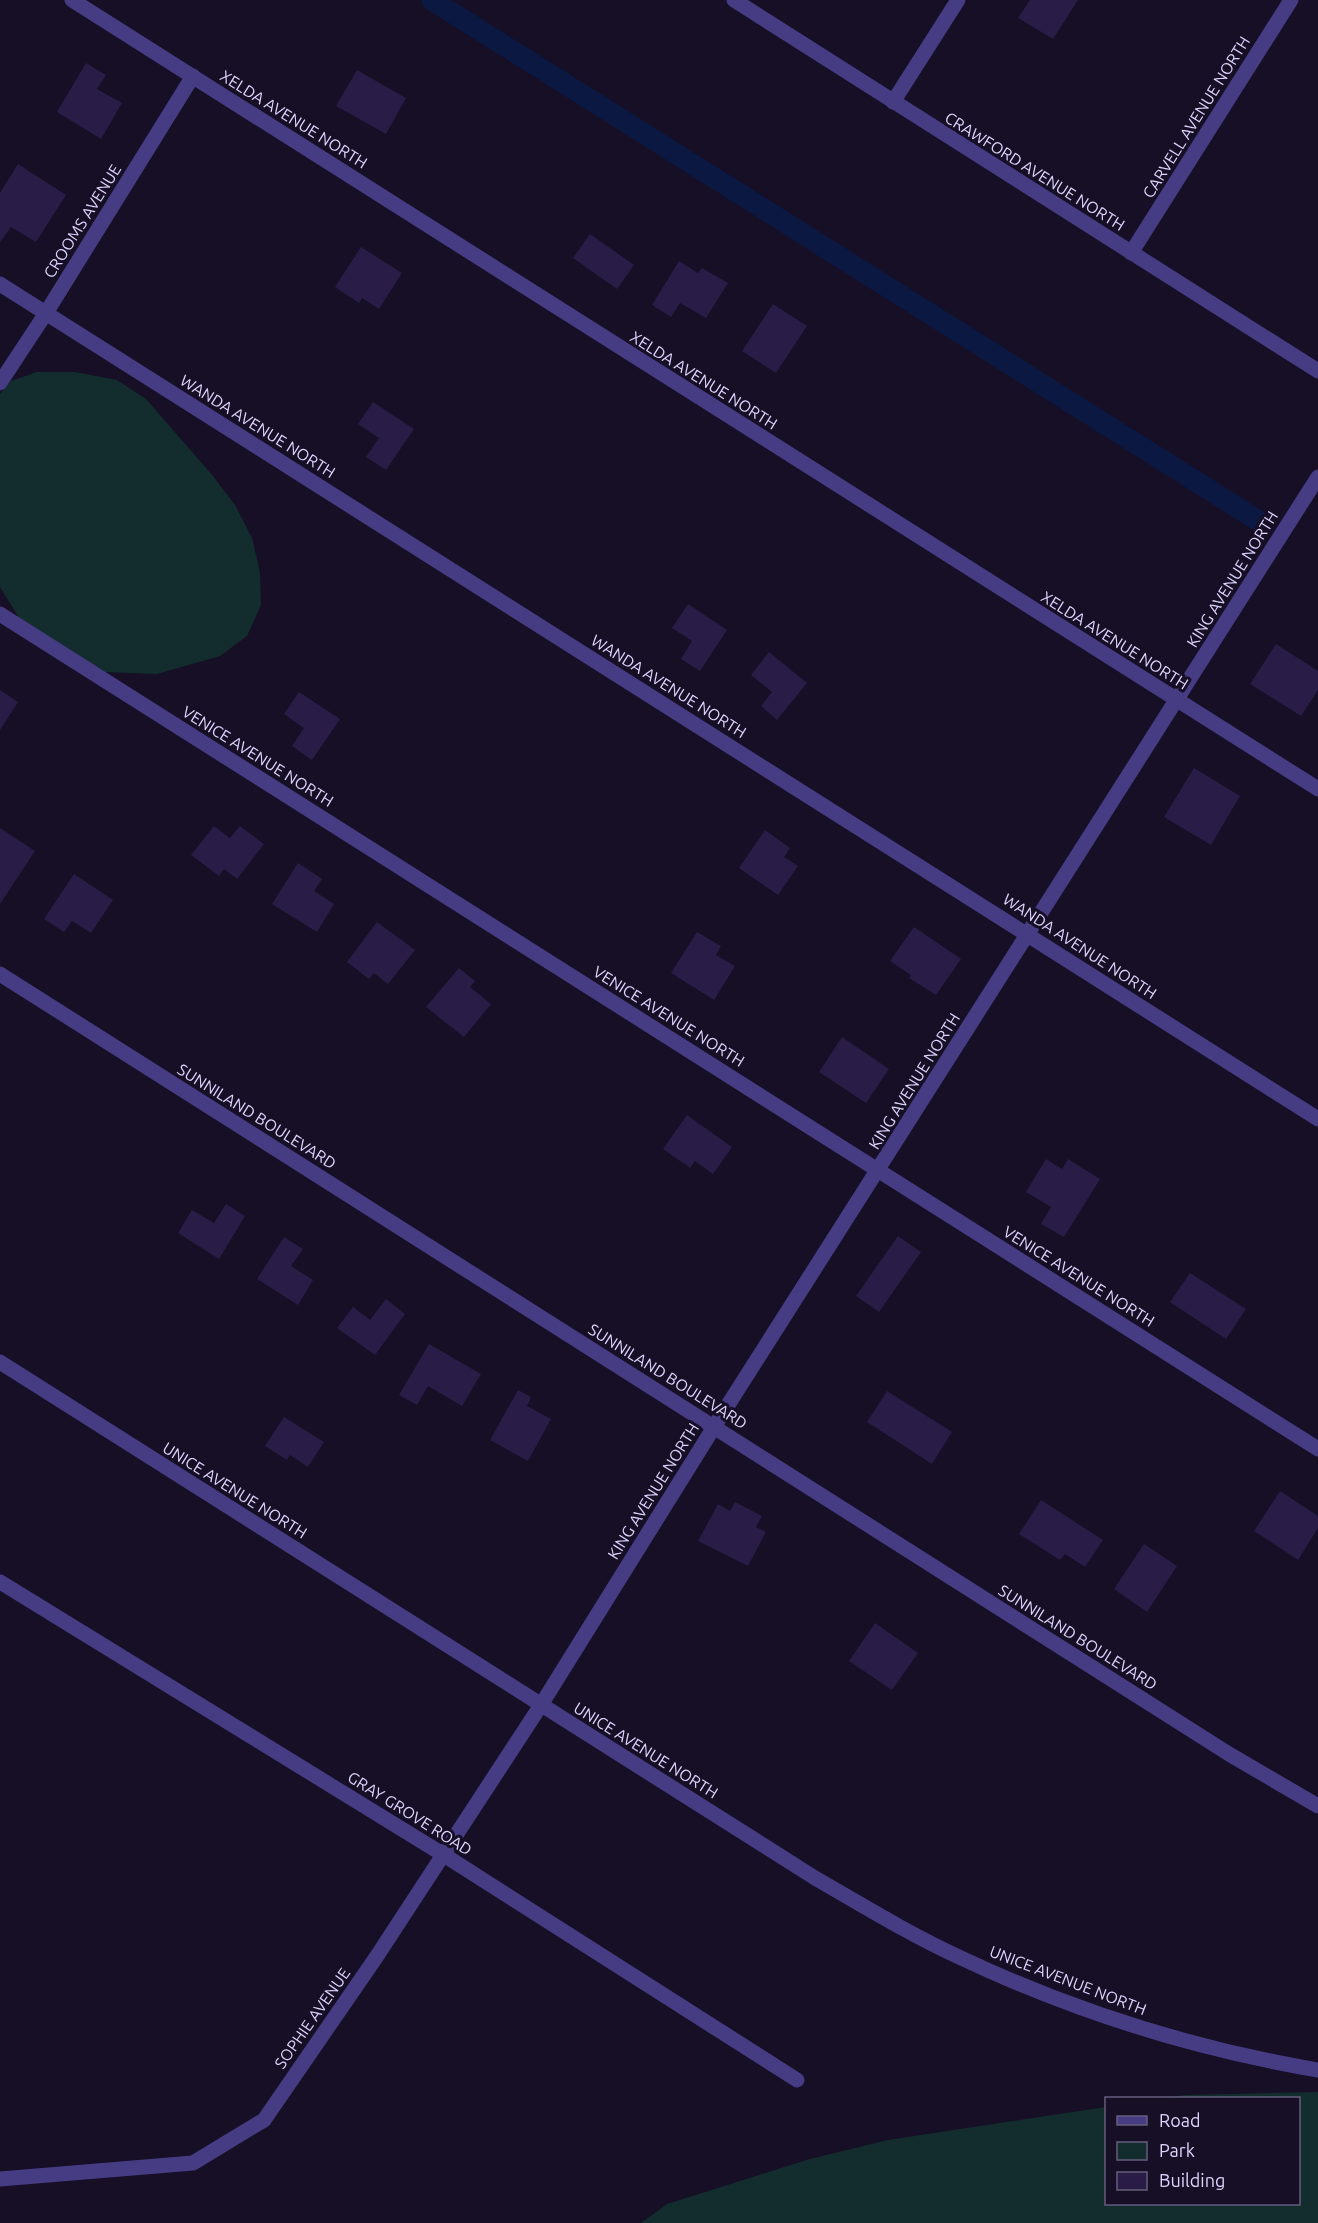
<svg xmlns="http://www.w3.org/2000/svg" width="1318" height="2223" font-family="Ubuntu,sans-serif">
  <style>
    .green { fill: #132d2f }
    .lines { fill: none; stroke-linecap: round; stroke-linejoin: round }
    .canal { stroke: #0b1942; stroke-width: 21 }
    .building { fill: #291c46 }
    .minor { stroke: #463c83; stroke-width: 15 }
    .labels { text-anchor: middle; stroke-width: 6; stroke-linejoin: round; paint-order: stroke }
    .street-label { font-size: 16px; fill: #ded5fe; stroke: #160f25 }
  </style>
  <rect width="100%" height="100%" fill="#160f25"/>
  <g class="green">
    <polygon points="37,372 75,372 117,380 146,399 213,476 235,505 252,538 260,572 261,605 247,636 220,656 157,674 105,672 21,621 0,587 0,394 11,381"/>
    <polygon points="1318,2092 1318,2223 641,2223 667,2204 810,2159 888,2140 1106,2107 1106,2204 1298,2204 1298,2098 1163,2098 1185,2095"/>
  </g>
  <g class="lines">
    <polyline class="canal" points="432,0 1262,523"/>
  </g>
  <g class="building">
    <polygon points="1030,0 1078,0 1053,39 1018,18"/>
    <polygon points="86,63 106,75 97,89 122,103 101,139 57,112"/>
    <polygon points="357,70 406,98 386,134 336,106"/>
    <polygon points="18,164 66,195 36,242 11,227 0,242 0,193"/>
    <polygon points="590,234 634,265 617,289 573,258"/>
    <polygon points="361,247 402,273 379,309 362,298 359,303 335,287"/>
    <polygon points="679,261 698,273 702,268 728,283 706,318 680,303 671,317 652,305"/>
    <polygon points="773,304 807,326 776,373 742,351"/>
    <polygon points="373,402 414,429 386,470 366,457 379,438 358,424"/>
    <polygon points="688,604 727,630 700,671 681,659 692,641 672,628"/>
    <polygon points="1276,644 1318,671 1318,690 1301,716 1250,684"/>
    <polygon points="769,652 807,683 777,720 761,706 772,692 751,675"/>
    <polygon points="0,690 18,702 0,730"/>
    <polygon points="299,692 340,719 312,760 292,746 304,728 284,714"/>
    <polygon points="1194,768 1240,796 1211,845 1164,817"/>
    <polygon points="214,826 230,838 240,826 264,844 237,879 224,869 219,876 191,855"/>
    <polygon points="0,828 35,851 0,904"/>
    <polygon points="765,830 790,848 784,857 798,866 778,895 739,868"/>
    <polygon points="298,863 322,879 314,891 334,904 317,932 272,904"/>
    <polygon points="74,874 113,900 91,933 72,921 64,932 44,919"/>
    <polygon points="377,922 415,950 388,984 374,973 369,979 347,962"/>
    <polygon points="914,927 961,959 936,995 909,978 911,975 890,961"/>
    <polygon points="697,932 721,946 716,955 735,966 714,1000 671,973"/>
    <polygon points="459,968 475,981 470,987 491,1004 464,1037 426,1007"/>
    <polygon points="842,1037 889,1069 866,1103 819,1072"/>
    <polygon points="687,1115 732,1147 713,1174 695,1161 690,1168 663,1149"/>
    <polygon points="1046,1159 1062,1169 1068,1159 1100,1179 1064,1237 1041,1224 1051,1207 1026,1192"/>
    <polygon points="226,1204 245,1216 219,1259 178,1233 192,1210 214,1223"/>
    <polygon points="898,1236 921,1252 879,1312 856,1296"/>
    <polygon points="284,1237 303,1249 291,1266 313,1280 298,1305 257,1279"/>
    <polygon points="1190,1273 1246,1309 1226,1339 1170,1302"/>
    <polygon points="386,1299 405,1314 375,1355 337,1328 353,1307 370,1320"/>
    <polygon points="429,1344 481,1374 462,1406 428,1386 417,1405 399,1395"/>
    <polygon points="518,1390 531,1397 527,1406 551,1419 528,1461 490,1440"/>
    <polygon points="887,1391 952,1432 932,1464 867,1422"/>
    <polygon points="284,1417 324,1442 308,1467 290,1455 287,1460 265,1446"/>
    <polygon points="1280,1491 1318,1516 1318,1528 1298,1560 1254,1531"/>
    <polygon points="1041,1500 1103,1540 1085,1567 1065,1554 1060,1560 1019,1534"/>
    <polygon points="735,1502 762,1516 756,1527 766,1532 748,1566 698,1541 718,1504 730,1511"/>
    <polygon points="1144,1544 1177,1566 1147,1612 1114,1589"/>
    <polygon points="875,1623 918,1653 892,1690 849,1661"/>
  </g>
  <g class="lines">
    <g class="minor">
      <polyline points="72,0 1318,789"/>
      <polyline points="734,0 1318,371"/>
      <polyline points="893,102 958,0"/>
      <polyline points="1131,253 1291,0"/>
      <polyline points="0,284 1318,1119"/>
      <polyline points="0,383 46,313 193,76"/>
      <polyline points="0,614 1318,1449"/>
      <polyline points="0,974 1229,1754 1318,1806"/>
      <path d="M0 1362 815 1878C862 1905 909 1934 959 1957 1073 2011 1194 2049 1318 2070"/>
      <polyline points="0,1582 444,1855 797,2080"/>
      <polyline points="0,2179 193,2163 264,2120 377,1956 541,1705 714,1427 1318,477"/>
    </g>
  </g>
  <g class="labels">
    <g class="street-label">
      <text transform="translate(1196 117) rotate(-58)" y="6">CARVELL AVENUE NORTH</text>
      <text transform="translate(294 119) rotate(32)" y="6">XELDA AVENUE NORTH</text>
      <text transform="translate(1035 171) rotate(32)" y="6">CRAWFORD AVENUE NORTH</text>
      <text transform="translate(82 221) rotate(-58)" y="6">CROOMS AVENUE</text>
      <text transform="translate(704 380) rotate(32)" y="6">XELDA AVENUE NORTH</text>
      <text transform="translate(258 426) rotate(32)" y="6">WANDA AVENUE NORTH</text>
      <text transform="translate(1232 579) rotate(-58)" y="6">KING AVENUE NORTH</text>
      <text transform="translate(1115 640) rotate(32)" y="6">XELDA AVENUE NORTH</text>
      <text transform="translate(669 686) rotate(32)" y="6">WANDA AVENUE NORTH</text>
      <text transform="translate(258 756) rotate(32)" y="6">VENICE AVENUE NORTH</text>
      <text transform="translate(1080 946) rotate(33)" y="6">WANDA AVENUE NORTH</text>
      <text transform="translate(669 1016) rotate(32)" y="6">VENICE AVENUE NORTH</text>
      <text transform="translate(914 1081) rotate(-58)" y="6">KING AVENUE NORTH</text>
      <text transform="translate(257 1116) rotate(32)" y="6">SUNNILAND BOULEVARD</text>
      <text transform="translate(1079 1276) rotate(32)" y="6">VENICE AVENUE NORTH</text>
      <text transform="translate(668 1376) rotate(32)" y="6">SUNNILAND BOULEVARD</text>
      <text transform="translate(235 1490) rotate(32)" y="6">UNICE AVENUE NORTH</text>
      <text transform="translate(653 1491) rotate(-58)" y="6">KING AVENUE NORTH</text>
      <text transform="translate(1078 1637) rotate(32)" y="6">SUNNILAND BOULEVARD</text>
      <text transform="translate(646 1750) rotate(32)" y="6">UNICE AVENUE NORTH</text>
      <text transform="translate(410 1813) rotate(32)" y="6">GRAY GROVE ROAD</text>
      <text transform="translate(1068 1980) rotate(21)" y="6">UNICE AVENUE NORTH</text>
      <text transform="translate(312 2018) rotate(-55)" y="6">SOPHIE AVENUE</text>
    </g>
  </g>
  <rect x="1105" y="2097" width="195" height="108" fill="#160f25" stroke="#665e7c" stroke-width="1.5"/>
  <rect x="1117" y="2116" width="30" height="9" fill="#463c83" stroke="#665e7c" stroke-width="1.5"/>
  <text x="1159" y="2127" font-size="18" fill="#ded5fe">Road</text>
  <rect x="1117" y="2142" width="30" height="18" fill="#132d2f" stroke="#665e7c" stroke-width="1.5"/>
  <text x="1159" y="2157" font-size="18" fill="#ded5fe">Park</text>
  <rect x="1117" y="2172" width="30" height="18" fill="#291c46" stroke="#665e7c" stroke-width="1.5"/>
  <text x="1159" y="2187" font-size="18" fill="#ded5fe">Building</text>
</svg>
